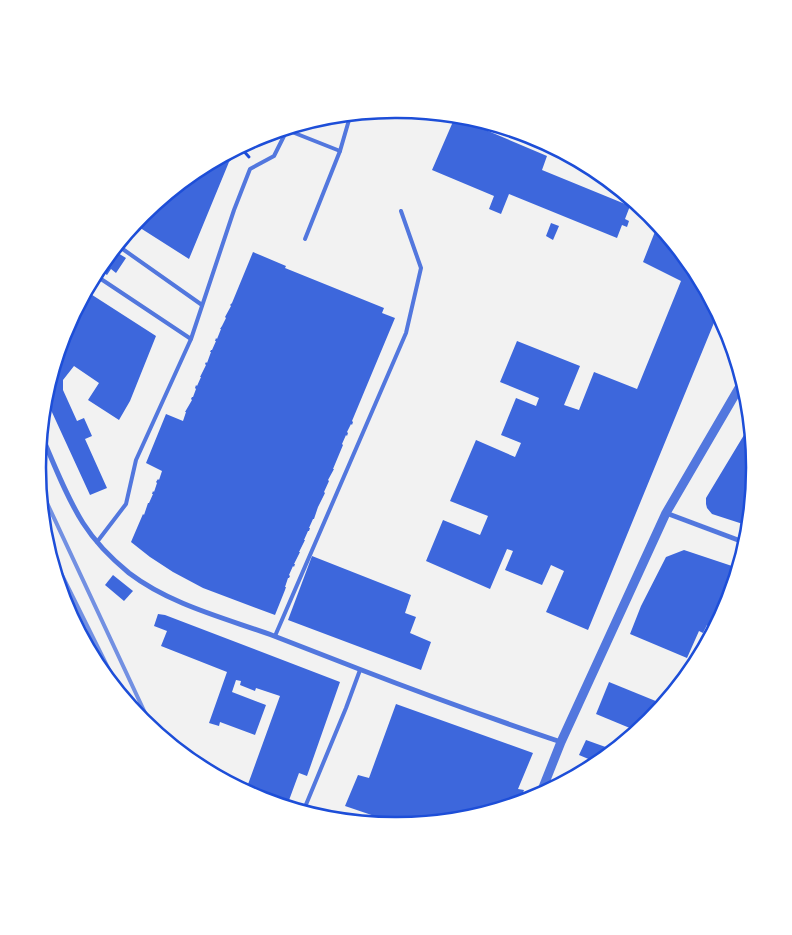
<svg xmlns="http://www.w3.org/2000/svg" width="792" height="935" font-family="Arial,sans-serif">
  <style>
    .building { fill: #3d67dc }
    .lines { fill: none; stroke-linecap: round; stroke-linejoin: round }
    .path { stroke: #1d4ed8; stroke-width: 3 }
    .service { stroke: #5277de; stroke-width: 4 }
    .minor { stroke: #5277de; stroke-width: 5 }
    .tertiary { stroke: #5277de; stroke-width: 9 }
    .rail { stroke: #7290e2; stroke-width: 4 }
    .rim { fill: none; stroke: #1d4ed8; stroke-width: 2.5 }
  </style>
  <rect width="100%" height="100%" fill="#f2f2f2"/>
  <g class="building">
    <polygon points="455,117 547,156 542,170 630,206 625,219 629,221 627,227 622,225 617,238 509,194 501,214 489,209 494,196 432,170"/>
    <polygon points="236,148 231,156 233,158 229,162 189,259 134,224 143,214 158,202 160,203 168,193 197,169"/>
    <polygon points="551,223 559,226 553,240 546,236"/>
    <polygon points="658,224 694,269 718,313 588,630 546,612 564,571 551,565 542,585 505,570 513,551 507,549 490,589 426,561 443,520 480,535 488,516 450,501 476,440 515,457 521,443 501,435 516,398 536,406 539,398 500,382 517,341 580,366 564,405 579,410 594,372 637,389 681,281 643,262"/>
    <polygon points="113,250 126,258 116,273 111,269 107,275 98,269"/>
    <polygon points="253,252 286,266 285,268 384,308 382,313 395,318 352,421 353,422 352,425 351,424 347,432 348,433 347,436 346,435 342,444 343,445 333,469 334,469 328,480 329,481 324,492 325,493 318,507 314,519 313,519 309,528 310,528 309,531 308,531 304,540 305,540 299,552 300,552 294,564 295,564 294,567 293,566 289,575 290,576 289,578 288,578 285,587 286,587 285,590 275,615 203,588 173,572 150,557 131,542 143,514 144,515 148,503 149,503 153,494 152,494 153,491 154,492 157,483 156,482 158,479 159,480 162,471 146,463 166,414 183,421 186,412 185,412 192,400 191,399 192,397 193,397 196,389 195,388 196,385 197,386 201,377 200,377 206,365 205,364 206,362 207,363 211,352 210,352 211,350 212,350 216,341 215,341 216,338 217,339 221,329 220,329 222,326 226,318 225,317 231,306 230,305 232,303"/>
    <polygon points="86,291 156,336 130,401 119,420 88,400 99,383 74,366 63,380 63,390 77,421 84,418 92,436 85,439 107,488 90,495 45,397 65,330"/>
    <polygon points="750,425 754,468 754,475 748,484 753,487 749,526 712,514 707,508 706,504 706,498"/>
    <polygon points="684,550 738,568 727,605 715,627 707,625 703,633 699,631 687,658 630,634 641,606 666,557"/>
    <polygon points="312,556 411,595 405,613 416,617 410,633 431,642 421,670 288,620"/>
    <polygon points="113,575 133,591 124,601 105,585"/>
    <polygon points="158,614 165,615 340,682 307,776 299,773 288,803 247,787 280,696 256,688 255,691 240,685 241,681 236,680 232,692 266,705 255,735 220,722 219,726 209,723 227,672 161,646 167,631 154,626"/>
    <polygon points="609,682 663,704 649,721 637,731 596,714"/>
    <polygon points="396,704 533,753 518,789 524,790 519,803 466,819 401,825 345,806 358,775 369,778 377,756"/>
    <polygon points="586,740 614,750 598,763 579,755"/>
  </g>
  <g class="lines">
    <polyline class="path" points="240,147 249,157"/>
    <g class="service">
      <polyline points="305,239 340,151 351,113"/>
      <polyline points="117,245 202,305"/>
      <polyline points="95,275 191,339"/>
      <polyline points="97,542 126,504 136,460 191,339 234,210 250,169 274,156 287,130 340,151"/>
      <polyline points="275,636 406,333 421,268 401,211"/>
      <polyline points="302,812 305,807 346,708 360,670"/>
    </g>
    <g class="minor">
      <path d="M41 434C54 464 66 496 83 523 95 542 112 559 129 573 171 605 225 618 274 636 302 647 330 658 359 669 426 695 493 719 561 742"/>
      <polyline points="666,513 746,543"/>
    </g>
    <polyline class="tertiary" points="540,795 561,742 666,513 743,381"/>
    <g class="rail">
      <polyline points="40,488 153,730"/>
      <polyline points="46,543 122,696"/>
    </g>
  </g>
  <path d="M0 0H792V935H0ZM395 118H397A349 349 0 0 1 746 467V468A349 349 0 0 1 397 817H395A349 349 0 0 1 46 468V467A349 349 0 0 1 395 118Z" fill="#fff" fill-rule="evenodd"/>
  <path class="rim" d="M395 118H397A349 349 0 0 1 746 467V468A349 349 0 0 1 397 817H395A349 349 0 0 1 46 468V467A349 349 0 0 1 395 118Z"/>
</svg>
